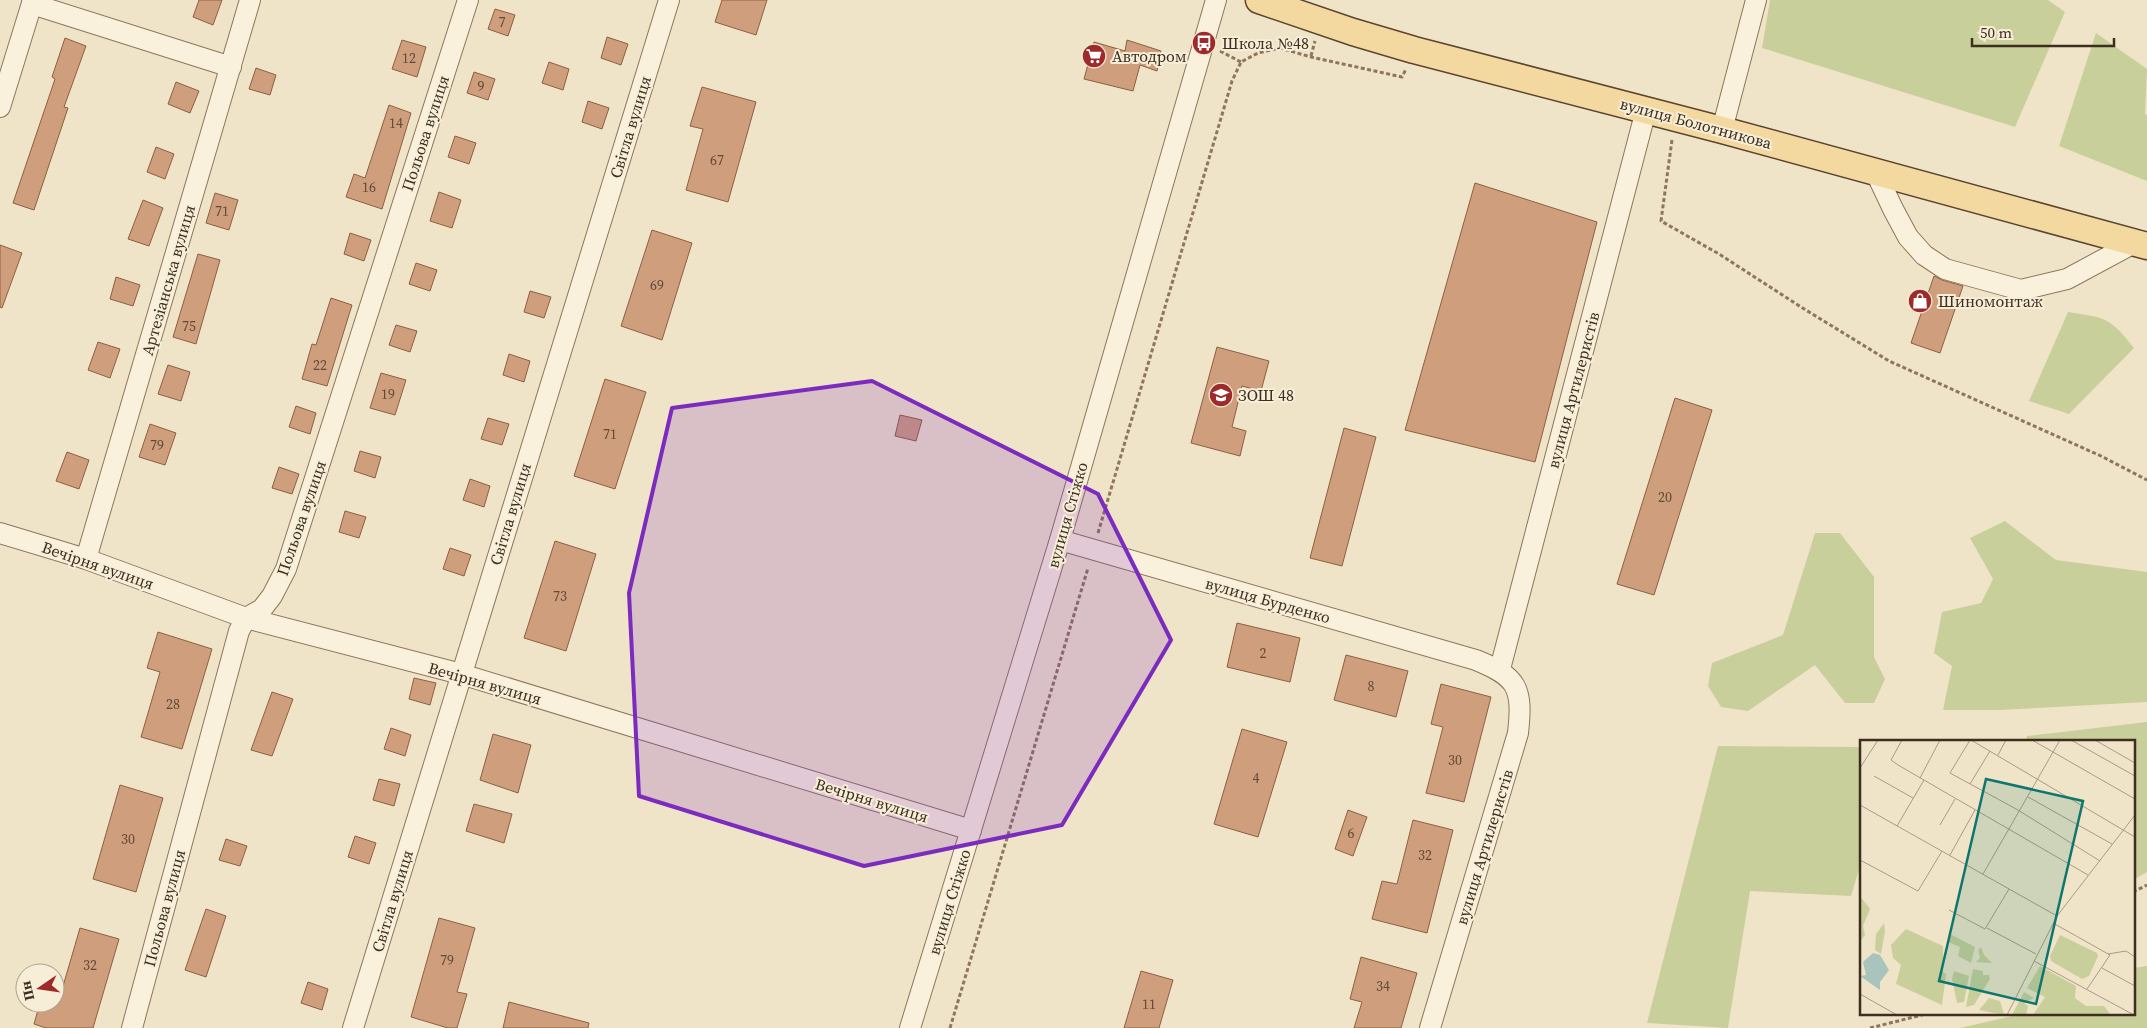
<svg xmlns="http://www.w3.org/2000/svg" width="2147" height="1028" font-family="'Source Serif 4',serif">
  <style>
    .green { fill: #c9cf9b }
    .building { fill: #cf9f7d; stroke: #8d5f41 }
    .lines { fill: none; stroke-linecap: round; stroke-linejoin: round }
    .minor-casing { stroke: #8d765c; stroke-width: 22 }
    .major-casing { stroke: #5b4430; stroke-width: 29 }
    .path { stroke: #8d765c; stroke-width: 3; stroke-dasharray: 4 2.5; stroke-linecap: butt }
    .minor { stroke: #faf1dc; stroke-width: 20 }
    .major { stroke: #f3d9a0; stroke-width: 26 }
    .marked { fill: #7b2cbf; fill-opacity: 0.2; stroke: #7b2cbf; stroke-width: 4; stroke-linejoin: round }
    .labels { text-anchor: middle; stroke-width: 4; stroke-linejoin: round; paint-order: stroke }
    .number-label { font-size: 14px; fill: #624a37 }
    .poi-label { font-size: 16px; fill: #3d2e20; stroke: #f7eed8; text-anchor: start }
    .street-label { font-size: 16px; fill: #3d2e20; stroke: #f7eed8 }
    .inset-road { fill: none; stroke: #a89b85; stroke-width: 1 }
    .view { fill: #0f766e; fill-opacity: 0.15; stroke: #0f766e; stroke-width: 2.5 }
    .inset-edge { fill: none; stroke: #3d2e20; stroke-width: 2.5 }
  </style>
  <rect width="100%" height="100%" fill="#f0e4c8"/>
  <g class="green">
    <polygon points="1770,0 2048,0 2065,12 2015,127 1762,48"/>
    <polygon points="2096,33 2147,69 2145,114 2147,115 2147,181 2059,146"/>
    <path d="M2068 312C2105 318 2109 316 2134 348L2069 414 2029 401Z"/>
    <polygon points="2005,521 2056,560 2147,572 2147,702 2000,710 1943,710 1952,666 1934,653 1942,612 1981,603 1993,579 1970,538"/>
    <polygon points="1815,533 1840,533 1874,577 1874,657 1885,679 1874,703 1845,703 1815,665 1748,711 1721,707 1708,686 1712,663 1783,635"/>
    <polygon points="2147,722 2147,872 2133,880 2133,742 2026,742 2027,736"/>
    <polygon points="1718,746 1861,747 1861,863 1851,896 1750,891 1728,1028 1647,1023"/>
    <polygon points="2147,966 2147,1028 1960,1028 2021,1014 2133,1014 2133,968"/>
  </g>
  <g class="building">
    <polygon points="199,0 222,0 213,25 193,17"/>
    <polygon points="722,0 767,0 756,35 715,22"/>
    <polygon points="495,9 515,15 508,36 488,29"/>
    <polygon points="607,37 628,44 621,65 601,58"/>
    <polygon points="65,38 86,46 64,107 68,108 34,210 13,203 55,79 52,77"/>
    <polygon points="402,40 426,47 417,77 392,69"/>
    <polygon points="1127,40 1161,51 1157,71 1140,65 1133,91 1084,79 1094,42 1125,51"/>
    <polygon points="549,62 569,69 563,90 542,83"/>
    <polygon points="256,68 276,75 270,95 249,89"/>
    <polygon points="474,72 495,79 488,100 467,93"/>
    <polygon points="176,82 199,91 190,113 168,104"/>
    <polygon points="702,87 756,102 728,202 686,190 703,129 690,126"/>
    <polygon points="588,101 609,108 602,129 582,122"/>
    <polygon points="389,105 411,113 382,209 346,197 354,174 365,178"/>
    <polygon points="455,136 476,143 469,164 448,157"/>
    <polygon points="156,147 174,154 165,179 147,172"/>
    <polygon points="1475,183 1597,222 1535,462 1405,430"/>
    <polygon points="439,192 461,200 452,228 430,221"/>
    <polygon points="215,193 238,200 229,230 206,223"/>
    <polygon points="143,200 163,208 149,246 128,239"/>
    <polygon points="652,230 692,243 662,340 621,326"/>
    <polygon points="350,233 371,240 364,261 344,254"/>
    <polygon points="0,245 22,253 2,308 0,307"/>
    <polygon points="198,254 220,260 196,344 173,337"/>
    <polygon points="416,263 437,270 430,291 409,284"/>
    <polygon points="1934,276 1942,280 1963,286 1940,353 1911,343"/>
    <polygon points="116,277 140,285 133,306 110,299"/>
    <polygon points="530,291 551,297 544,318 524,312"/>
    <polygon points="331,298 352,305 327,386 302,379 312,344 316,345"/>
    <polygon points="396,325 417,331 410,352 389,345"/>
    <polygon points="98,342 120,349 110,378 88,370"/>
    <polygon points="1217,347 1269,361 1261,391 1242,386 1232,427 1246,431 1240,456 1191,443"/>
    <polygon points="509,354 530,361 524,382 503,375"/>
    <polygon points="168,365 190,372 181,401 158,394"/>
    <polygon points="381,373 406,380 395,415 370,408"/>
    <polygon points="605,379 646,392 615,489 574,476"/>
    <polygon points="1675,398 1712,410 1654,595 1617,584"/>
    <polygon points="296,406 316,413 310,434 289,427"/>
    <polygon points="900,415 922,420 916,441 895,436"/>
    <polygon points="488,418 509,424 502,445 481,439"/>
    <polygon points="150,424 176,433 165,465 139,457"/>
    <polygon points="1344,428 1376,437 1342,566 1310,558"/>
    <polygon points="360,451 381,457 375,478 354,471"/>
    <polygon points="67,452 89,460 79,489 56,481"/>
    <polygon points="279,467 299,474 292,494 272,488"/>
    <polygon points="470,479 490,486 484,507 463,500"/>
    <polygon points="345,511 366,517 359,538 339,532"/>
    <polygon points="555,541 596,554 566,651 524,638"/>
    <polygon points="450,548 471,555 464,576 443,569"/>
    <polygon points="1237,623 1300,638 1290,682 1227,667"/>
    <polygon points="158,632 212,649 182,749 141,737 160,672 147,668"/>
    <polygon points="1346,655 1408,671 1396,717 1334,700"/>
    <polygon points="414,678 436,683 430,705 409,699"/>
    <polygon points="1441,684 1491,697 1464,802 1426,793 1443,727 1431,724"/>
    <polygon points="272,692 293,699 272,756 251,750"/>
    <polygon points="391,728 411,735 405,756 384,749"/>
    <polygon points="1242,729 1287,742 1258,837 1214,824"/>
    <polygon points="493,734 531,745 518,793 480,780"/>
    <polygon points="379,779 400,784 394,806 373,800"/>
    <polygon points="120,785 163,798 136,892 93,879"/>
    <polygon points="474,804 512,814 504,843 466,831"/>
    <polygon points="1348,810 1367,817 1353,856 1335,849"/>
    <polygon points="1413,820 1453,830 1427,933 1372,919 1382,881 1397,884"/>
    <polygon points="355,836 376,843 369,864 348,857"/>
    <polygon points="226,839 247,846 240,866 219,860"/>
    <polygon points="206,909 226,916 206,977 185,970"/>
    <polygon points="439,918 475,928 457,992 467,994 457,1028 448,1028 411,1017"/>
    <polygon points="80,928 119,939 93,1028 46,1028 34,1024 40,1003 55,1003 55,992 61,993"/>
    <polygon points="1361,957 1417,973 1401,1028 1354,1028 1362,1002 1350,999"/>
    <polygon points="1141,971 1173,980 1159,1028 1124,1028"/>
    <polygon points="308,982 328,989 322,1010 301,1003"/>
    <polygon points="509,1002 589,1023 588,1028 503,1028"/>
  </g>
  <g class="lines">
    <g class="minor-casing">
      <g id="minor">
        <polyline points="32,4 231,67"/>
        <polyline points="0,107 33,0"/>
        <polyline points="1722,130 1756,0"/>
        <polyline points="1876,173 1893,209 1908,237 1924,255 1945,269 2021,290 2067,279 2134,243"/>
        <polyline points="0,533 86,559 246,618 461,674 971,830"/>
        <path d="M1060 540 1476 660C1518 677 1523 688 1518 733L1430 1028"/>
        <polyline points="86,559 250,0"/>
        <polyline points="1500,669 1646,110"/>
        <polyline points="132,1028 239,631 246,618 262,609 272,596 286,569 468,0"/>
        <polyline points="353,1028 669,0"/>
        <polyline points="910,1028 1060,540 1216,0"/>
      </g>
    </g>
    <g class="major-casing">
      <polyline id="major" points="1259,0 1353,32 1414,50 1722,130 2147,246"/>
    </g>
    <g class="path">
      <polyline points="1220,51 1241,62"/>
      <polyline points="1311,56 1315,41"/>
      <polyline points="1672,140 1661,221 1719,254 1801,307 1889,361 2101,456 2147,480"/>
      <polyline points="1098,533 1232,81 1241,62 1258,53 1280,48 1311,57 1402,77 1406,69"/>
      <polyline points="2133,892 2147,885"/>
      <polyline points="950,1028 1088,568"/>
      <polyline points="1870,1028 1926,1014"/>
    </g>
    <use href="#minor" class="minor"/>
    <use href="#major" class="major"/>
  </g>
  <path class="marked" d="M872 381 1098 494 1171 640 1062 825 864 866 639 796 629 593 672 408Z"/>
  <defs>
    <g id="bus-disc" transform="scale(1.25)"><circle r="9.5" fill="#9e2a2b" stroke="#f7eed8"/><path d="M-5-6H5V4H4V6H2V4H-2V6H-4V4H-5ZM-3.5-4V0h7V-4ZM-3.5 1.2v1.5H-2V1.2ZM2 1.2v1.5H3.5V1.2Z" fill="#fff"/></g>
    <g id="supermarket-disc" transform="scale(1.25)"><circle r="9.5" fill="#9e2a2b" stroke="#f7eed8"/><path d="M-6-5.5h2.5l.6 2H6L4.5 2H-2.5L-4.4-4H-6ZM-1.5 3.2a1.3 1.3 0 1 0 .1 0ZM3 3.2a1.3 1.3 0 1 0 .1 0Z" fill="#fff"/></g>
    <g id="shop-disc" transform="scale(1.25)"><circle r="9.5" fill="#9e2a2b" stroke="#f7eed8"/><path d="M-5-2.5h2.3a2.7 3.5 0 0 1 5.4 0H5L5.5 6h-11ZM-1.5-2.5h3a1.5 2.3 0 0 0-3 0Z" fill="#fff"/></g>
    <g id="school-disc" transform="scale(1.25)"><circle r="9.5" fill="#9e2a2b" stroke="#f7eed8"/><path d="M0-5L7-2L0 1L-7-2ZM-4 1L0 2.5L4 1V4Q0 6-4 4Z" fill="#fff"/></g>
  </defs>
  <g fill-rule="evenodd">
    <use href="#bus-disc" x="1204" y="43"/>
    <use href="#supermarket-disc" x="1094" y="56"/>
    <use href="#shop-disc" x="1920" y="301"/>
    <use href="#school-disc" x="1221" y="395"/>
  </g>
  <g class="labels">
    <g class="number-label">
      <text x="502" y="27">7</text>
      <text x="409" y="63">12</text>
      <text x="481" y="91">9</text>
      <text x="396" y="128">14</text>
      <text x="717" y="165">67</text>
      <text x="369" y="192">16</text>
      <text x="222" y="216">71</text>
      <text x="657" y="290">69</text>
      <text x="189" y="331">75</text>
      <text x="320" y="370">22</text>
      <text x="388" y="399">19</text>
      <text x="610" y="439">71</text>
      <text x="157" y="450">79</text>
      <text x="1665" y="502">20</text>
      <text x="560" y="601">73</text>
      <text x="1263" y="658">2</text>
      <text x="1371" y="691">8</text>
      <text x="173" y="709">28</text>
      <text x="1455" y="765">30</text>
      <text x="1256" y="783">4</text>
      <text x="1351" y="838">6</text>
      <text x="128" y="844">30</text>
      <text x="1425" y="860">32</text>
      <text x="447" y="965">79</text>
      <text x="90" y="970">32</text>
      <text x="1383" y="991">34</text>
      <text x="1149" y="1009">11</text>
    </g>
    <g class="poi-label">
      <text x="1222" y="49">Школа №48</text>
      <text x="1112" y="62">Автодром</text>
      <text x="1938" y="307">Шиномонтаж</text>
      <text x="1238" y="401">ЗОШ 48</text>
    </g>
    <g class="street-label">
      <text transform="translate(1696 123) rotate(15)" y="6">вулиця Болотникова</text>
      <text transform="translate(630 127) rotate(-73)" y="6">Світла вулиця</text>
      <text transform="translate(425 133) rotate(-72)" y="6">Польова вулиця</text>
      <text transform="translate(168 280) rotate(-74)" y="6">Артезіанська вулиця</text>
      <text transform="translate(1573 390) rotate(-75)" y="6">вулиця Артилеристів</text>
      <text transform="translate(510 514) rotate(-73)" y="6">Світла вулиця</text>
      <text transform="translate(1067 515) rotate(-74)" y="6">вулиця Стіжко</text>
      <text transform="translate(301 518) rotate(-71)" y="6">Польова вулиця</text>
      <text transform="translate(98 565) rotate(19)" y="6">Вечірня вулиця</text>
      <text transform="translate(1268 600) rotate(16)" y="6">вулиця Бурденко</text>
      <text transform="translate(485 683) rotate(16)" y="6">Вечірня вулиця</text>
      <text transform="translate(872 800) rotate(17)" y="6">Вечірня вулиця</text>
      <text transform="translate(1484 847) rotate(-73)" y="6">вулиця Артилеристів</text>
      <text transform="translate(392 901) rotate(-73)" y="6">Світла вулиця</text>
      <text transform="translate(949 902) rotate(-73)" y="6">вулиця Стіжко</text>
      <text transform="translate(164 908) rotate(-75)" y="6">Польова вулиця</text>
    </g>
  </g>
  <g transform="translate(1860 740)">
    <rect width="275" height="275" fill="#f0e4c8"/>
    <path d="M0 156 10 169 3 186 5 195 0 202ZM24 183 25 191 21 214 15 210 16 194ZM46 189 83 206V232L86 234 82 265 36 244 41 225 33 218 31 205ZM90 194 115 207 111 223 98 216 100 207 88 202ZM200 195 237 213 238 216 229 236 222 239 191 221 190 216ZM121 207 124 215 132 223 116 222 120 218 118 210ZM180 226 216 246 215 258 226 266H244L251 275H173L185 257 167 248ZM113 229 123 231V235H129L130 239 114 265 106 267ZM94 231 109 236 104 262 97 263 92 239ZM164 252 174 258 164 263 168 266 166 275H152ZM129 258 140 261 144 275 119 270Z" fill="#c9cf9b"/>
    <path d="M13 213 20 215 29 230 20 242V250L0 236 6 235 3 222Z" fill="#a9c4bc"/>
    <path class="inset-road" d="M42 0 31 20 38 25 228 135M110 0 90 33 158 70 240 121M111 0 275 97M172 0 275 59M211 0 275 36M235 0 275 23M138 15 146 0M0 28 18 0M14 36 53 58M60 38 80 0M110 44 130 11M168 57 252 104M0 65 197 176M80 85 95 59M37 86 64 40M90 115 115 70M0 120 58 151 82 111M123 134 200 0M89 170 125 189 149 149M193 183 250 215 227 249M127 188 176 214M248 214 266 211 275 217M174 221 274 275M242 228 275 246M0 254 37 275M147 275 197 176 275 75"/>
    <path class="view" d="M126 39 223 61 176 264 79 241Z"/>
    <rect width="275" height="275" class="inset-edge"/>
  </g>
  <g transform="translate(40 988) rotate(257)"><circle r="24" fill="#f7eed8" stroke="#ada18e"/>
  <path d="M0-4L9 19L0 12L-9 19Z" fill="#9e2a2b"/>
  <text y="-8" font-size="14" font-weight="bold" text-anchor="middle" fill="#3d2e20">Пн</text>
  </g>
  <path d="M1972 38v8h142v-8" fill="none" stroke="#3d2e20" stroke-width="2.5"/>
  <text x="1980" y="38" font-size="15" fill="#3d2e20" stroke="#f7eed8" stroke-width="4" paint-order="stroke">50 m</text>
</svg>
